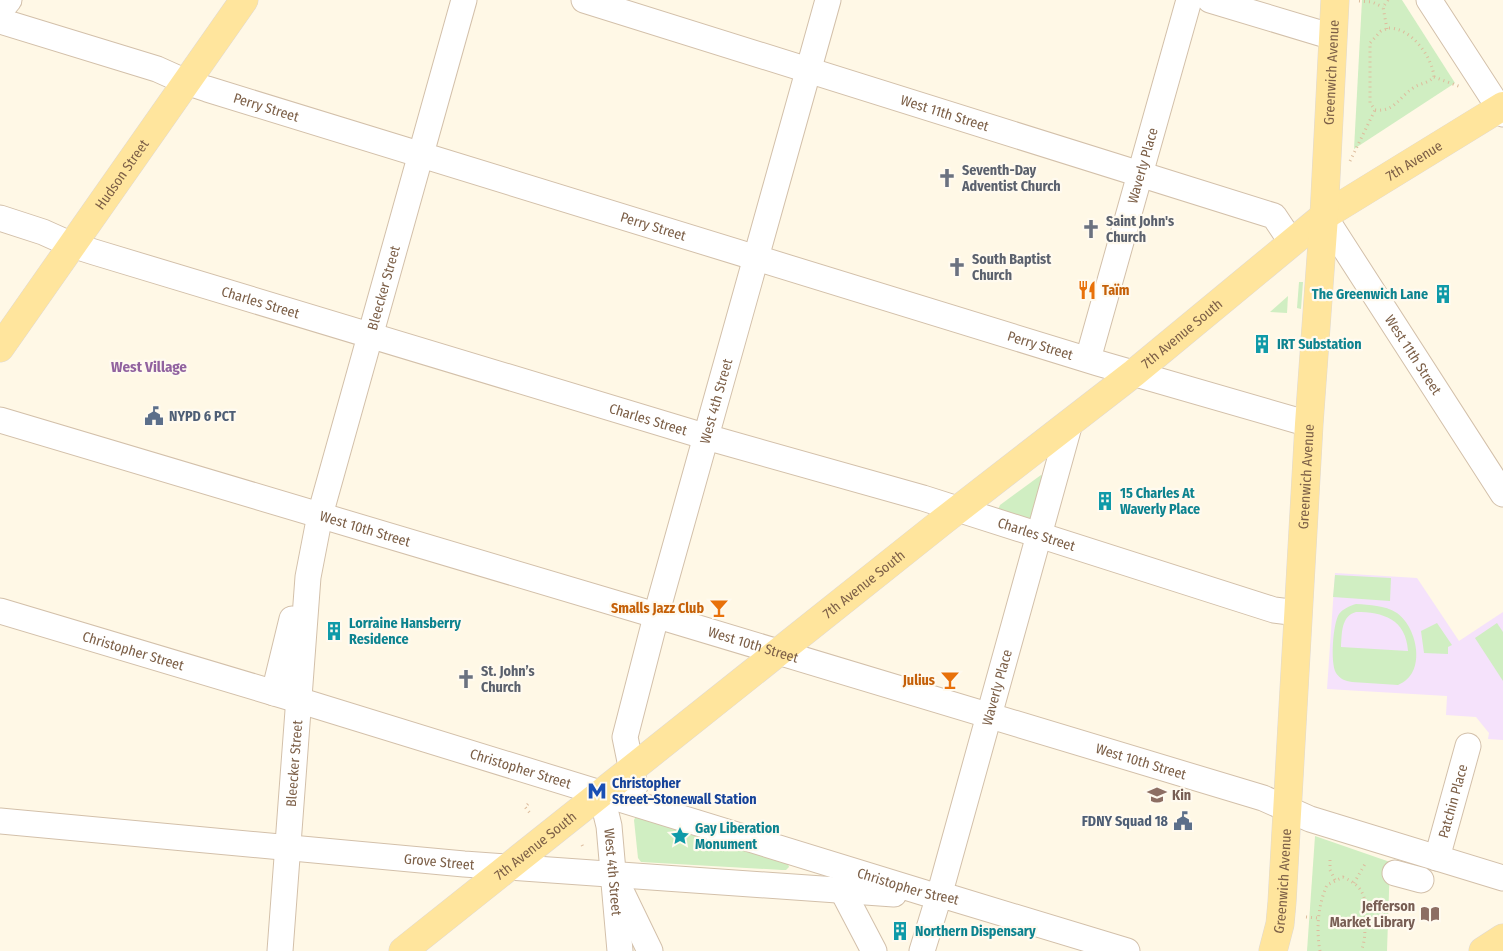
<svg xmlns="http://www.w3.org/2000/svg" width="1503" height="951" font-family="'Fira Sans Condensed',sans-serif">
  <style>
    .education { fill: #f5e2fb }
    .green { fill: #d0eec2; fill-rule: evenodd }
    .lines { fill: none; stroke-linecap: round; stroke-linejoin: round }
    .minor-casing { stroke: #d3c0aa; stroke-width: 27 }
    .major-casing { stroke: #e0d9d3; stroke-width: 29 }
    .path { stroke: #ddbc9d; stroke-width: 3; stroke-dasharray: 1 4; stroke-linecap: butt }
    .minor { stroke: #fff; stroke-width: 25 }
    .major { stroke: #ffe59d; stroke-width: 28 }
    .labels { text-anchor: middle; stroke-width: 4.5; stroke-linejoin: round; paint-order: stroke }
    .street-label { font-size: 14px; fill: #7c5f47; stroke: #fffaef }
    .worship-label { font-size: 14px; font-weight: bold; fill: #5b616d; stroke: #fffaef; text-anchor: start }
    .food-label { font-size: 14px; font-weight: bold; fill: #c56008; stroke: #fffaef; text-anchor: end }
    .culture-label { font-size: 14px; font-weight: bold; fill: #0d838f; stroke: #fffaef; text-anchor: start }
    .service-label { font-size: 14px; font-weight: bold; fill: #4e5e75; stroke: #fffaef; text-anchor: start }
    .transit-label { font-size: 14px; font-weight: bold; fill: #164399; stroke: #fffaef; text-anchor: start }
    .education-label { font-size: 14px; font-weight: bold; fill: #785e54; stroke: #fffaef; text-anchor: start }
    .neighbourhood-label { font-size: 15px; font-weight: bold; fill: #91629f; stroke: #fffaef }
  </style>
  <rect width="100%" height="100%" fill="#fff8e6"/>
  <polygon class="education" points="1335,573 1417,578 1459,641 1503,612 1503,740 1488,739 1489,733 1476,717 1446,715 1447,696 1327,689"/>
  <g class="green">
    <polygon points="1362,0 1402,0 1455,83 1354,149"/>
    <polygon points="1299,282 1303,282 1301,309 1297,308"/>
    <polygon points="1288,296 1287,313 1270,312"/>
    <polygon points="1041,475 1044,477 1033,519 1028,522 997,512 1000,505"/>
    <polygon points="1335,575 1391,578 1390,601 1333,597"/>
    <path d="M1356 604C1370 605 1384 605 1397 613 1418 628 1427 674 1398 685L1352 682C1345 681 1340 679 1336 673 1330 663 1333 623 1339 614 1343 609 1349 606 1356 604ZM1356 612C1383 612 1406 619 1408 651L1341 647C1342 633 1341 616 1356 612Z"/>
    <polygon points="1437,623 1452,645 1448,647 1448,654 1424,653 1421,631"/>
    <polygon points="1497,623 1503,632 1503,681 1475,638"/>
    <polygon points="636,816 788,864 789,867 786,870 782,870 641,862 638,858 634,820"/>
    <polygon points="1315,836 1390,862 1387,951 1307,951"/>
  </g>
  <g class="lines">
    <g class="minor-casing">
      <g id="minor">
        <path id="s1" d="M584 0 1274 216 1292 243"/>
        <polyline points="1210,0 1333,37"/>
        <polyline points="1429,0 1503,114"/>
        <polyline points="0,11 9,0"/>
        <path id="s2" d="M0 21 157 69 186 82 207 89 1098 363 1309 424"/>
        <path id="s3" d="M1324 216 1503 494"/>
        <path id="s4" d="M0 218 43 232 72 245 94 252 717 440 923 498 1274 610 1298 613"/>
        <path id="s5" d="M1088 359 1189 0"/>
        <path id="s6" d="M0 420 645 612 1263 798 1310 819 1503 878"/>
        <path id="s7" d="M0 611 298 700 925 893 952 898 1127 951"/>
        <polyline points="274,693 292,619"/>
        <path id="s8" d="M635 786 625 737 660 601 828 0"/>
        <path id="s9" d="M601 793 609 826 620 951"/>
        <path id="s10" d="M0 821 464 864 894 894"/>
        <path id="s11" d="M1437 858 1468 746"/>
        <polyline points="1395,873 1421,880"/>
        <polyline points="620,889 650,951"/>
        <polyline points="842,890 874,951"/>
        <path id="s12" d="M280 951 308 577 320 515 464 0"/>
        <path id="s13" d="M922 951 939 896 1070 423"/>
      </g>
    </g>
    <g class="major-casing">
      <g id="major">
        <path id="s14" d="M0 348 244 0"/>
        <path id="s15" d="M403 951 943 521 1134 373 1324 216 1503 106"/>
        <path id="s16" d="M1273 951 1280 924 1282 902 1309 424 1324 216 1335 0"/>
        <polyline points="1483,951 1503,938"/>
      </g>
    </g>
    <g class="path">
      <polyline points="1359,1 1372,2 1383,7"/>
      <path d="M1389 28C1411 28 1432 56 1434 77 1427 84 1420 83 1413 88 1398 98 1395 112 1375 110L1370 103V43L1381 31Z"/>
      <polyline points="1387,29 1383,7 1388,0"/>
      <polyline points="1434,77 1461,87"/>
      <polyline points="1350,161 1375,110"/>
      <polyline points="528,804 525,807 530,813"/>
      <polyline points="582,845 583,847"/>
      <polyline points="1330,860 1330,870 1335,880"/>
      <polyline points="1354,883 1365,864"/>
      <polyline points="1306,917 1318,918"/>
      <path d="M1320 951C1316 929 1318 905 1327 885L1343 877C1367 888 1366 900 1365 923 1365 933 1365 942 1361 951"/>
    </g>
    <use href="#minor" class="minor"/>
    <use href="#major" class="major"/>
  </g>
  <defs>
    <g id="church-bare" transform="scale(1.5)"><path d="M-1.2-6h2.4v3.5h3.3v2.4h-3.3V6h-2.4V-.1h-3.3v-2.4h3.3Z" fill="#6b7280" stroke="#fffaef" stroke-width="2.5" paint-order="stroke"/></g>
    <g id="restaurant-bare" transform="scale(1.5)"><path d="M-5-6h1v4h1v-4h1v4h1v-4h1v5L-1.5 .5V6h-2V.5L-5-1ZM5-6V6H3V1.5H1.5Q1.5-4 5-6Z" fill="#e8710a" stroke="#fffaef" stroke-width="2.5" paint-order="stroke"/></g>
    <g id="building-bare" transform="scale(1.5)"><path d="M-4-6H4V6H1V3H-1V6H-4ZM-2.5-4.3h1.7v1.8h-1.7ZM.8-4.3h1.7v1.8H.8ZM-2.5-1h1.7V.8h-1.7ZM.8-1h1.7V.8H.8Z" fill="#0f9aa8" stroke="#fffaef" stroke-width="2.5" paint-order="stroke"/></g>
    <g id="civic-bare" transform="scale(1.5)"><path d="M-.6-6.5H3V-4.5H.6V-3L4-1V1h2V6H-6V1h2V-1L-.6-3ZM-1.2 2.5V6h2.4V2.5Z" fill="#5c6f8a" stroke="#fffaef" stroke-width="2.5" paint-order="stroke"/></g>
    <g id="bar-bare" transform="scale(1.5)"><path d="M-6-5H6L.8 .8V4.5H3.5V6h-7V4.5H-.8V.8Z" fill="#e8710a" stroke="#fffaef" stroke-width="2.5" paint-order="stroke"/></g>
    <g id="metro-bare" transform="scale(1.5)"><path d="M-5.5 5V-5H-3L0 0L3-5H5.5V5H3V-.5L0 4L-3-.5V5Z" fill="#1a4fb4" stroke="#fffaef" stroke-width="2.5" paint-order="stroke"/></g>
    <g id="school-bare" transform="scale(1.5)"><path d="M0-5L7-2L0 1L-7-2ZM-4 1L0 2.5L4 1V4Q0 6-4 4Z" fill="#8d6e63" stroke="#fffaef" stroke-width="2.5" paint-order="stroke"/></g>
    <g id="sight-bare" transform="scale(1.5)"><path d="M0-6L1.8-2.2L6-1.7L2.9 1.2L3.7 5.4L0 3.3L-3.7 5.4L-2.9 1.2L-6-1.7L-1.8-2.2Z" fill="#0f9aa8" stroke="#fffaef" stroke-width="2.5" paint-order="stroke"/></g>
    <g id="library-bare" transform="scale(1.5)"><path d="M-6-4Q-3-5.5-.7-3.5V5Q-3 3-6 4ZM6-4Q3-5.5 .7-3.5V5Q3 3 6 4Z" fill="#8d6e63" stroke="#fffaef" stroke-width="2.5" paint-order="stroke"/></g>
  </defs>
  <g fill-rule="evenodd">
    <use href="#church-bare" x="947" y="178"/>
    <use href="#church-bare" x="1091" y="229"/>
    <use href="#church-bare" x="957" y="267"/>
    <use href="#restaurant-bare" x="1087" y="290"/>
    <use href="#building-bare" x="1443" y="294"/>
    <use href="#building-bare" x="1262" y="344"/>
    <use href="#civic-bare" x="154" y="416"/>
    <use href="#building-bare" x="1105" y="501"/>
    <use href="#bar-bare" x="719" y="608"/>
    <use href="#building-bare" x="334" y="631"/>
    <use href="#church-bare" x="466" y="679"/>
    <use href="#bar-bare" x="950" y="680"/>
    <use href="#metro-bare" x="597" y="791"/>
    <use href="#school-bare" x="1157" y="795"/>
    <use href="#civic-bare" x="1183" y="821"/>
    <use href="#sight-bare" x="680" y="836"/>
    <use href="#library-bare" x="1430" y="914"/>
    <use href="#building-bare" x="900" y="931"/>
  </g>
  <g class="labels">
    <g class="street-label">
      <text dy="5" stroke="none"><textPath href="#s16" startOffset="881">Greenwich Avenue</textPath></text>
      <text dy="5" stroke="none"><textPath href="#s2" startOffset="280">Perry Street</textPath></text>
      <text dy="5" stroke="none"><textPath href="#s1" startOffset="378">West 11th Street</textPath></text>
      <text dy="5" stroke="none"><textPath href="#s15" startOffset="1284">7th Avenue</textPath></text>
      <text dy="5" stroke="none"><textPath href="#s5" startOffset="201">Waverly Place</textPath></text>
      <text dy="5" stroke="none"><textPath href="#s14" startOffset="212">Hudson Street</textPath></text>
      <text dy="5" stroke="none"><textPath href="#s2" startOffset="685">Perry Street</textPath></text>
      <text dy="5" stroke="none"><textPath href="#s12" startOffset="674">Bleecker Street</textPath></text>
      <text dy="5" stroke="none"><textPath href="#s4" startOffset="274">Charles Street</textPath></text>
      <text dy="5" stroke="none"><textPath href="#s15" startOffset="994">7th Avenue South</textPath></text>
      <text dy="5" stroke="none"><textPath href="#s2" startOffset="1090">Perry Street</textPath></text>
      <text dy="5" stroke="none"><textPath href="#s3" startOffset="165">West 11th Street</textPath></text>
      <text dy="5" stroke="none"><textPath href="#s8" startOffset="398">West 4th Street</textPath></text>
      <text dy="5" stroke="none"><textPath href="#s4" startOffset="679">Charles Street</textPath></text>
      <text dy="5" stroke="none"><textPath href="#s16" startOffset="476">Greenwich Avenue</textPath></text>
      <text dy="5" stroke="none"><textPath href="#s6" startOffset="381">West 10th Street</textPath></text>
      <text dy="5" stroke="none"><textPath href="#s4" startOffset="1084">Charles Street</textPath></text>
      <text dy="5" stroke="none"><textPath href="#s15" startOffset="589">7th Avenue South</textPath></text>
      <text dy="5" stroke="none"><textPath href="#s6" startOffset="786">West 10th Street</textPath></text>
      <text dy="5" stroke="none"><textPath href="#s7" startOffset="139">Christopher Street</textPath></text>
      <text dy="5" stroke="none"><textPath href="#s13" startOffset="274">Waverly Place</textPath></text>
      <text dy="5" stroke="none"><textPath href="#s6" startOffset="1191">West 10th Street</textPath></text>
      <text dy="5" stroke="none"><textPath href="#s12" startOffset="188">Bleecker Street</textPath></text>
      <text dy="5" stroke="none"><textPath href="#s7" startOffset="544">Christopher Street</textPath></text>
      <text dy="5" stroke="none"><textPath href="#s11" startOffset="59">Patchin Place</textPath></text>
      <text dy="5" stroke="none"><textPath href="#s15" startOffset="169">7th Avenue South</textPath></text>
      <text dy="5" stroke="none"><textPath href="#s10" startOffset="441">Grove Street</textPath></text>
      <text dy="5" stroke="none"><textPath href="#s9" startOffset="80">West 4th Street</textPath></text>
      <text dy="5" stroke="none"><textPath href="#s16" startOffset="71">Greenwich Avenue</textPath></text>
      <text dy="5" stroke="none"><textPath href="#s7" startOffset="949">Christopher Street</textPath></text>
    </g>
    <g class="worship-label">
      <text x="962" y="175">Seventh-Day<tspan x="962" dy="16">Adventist Church</tspan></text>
      <text x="1106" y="226">Saint John's<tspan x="1106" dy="16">Church</tspan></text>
      <text x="972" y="264">South Baptist<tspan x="972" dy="16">Church</tspan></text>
      <text x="481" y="676">St. John’s<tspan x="481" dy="16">Church</tspan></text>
    </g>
    <g class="food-label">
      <text x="1102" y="295" text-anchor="start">Taïm</text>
      <text x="704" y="613">Smalls Jazz Club</text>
      <text x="935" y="685">Julius</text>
    </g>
    <g class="culture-label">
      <text x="1428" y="299" text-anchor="end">The Greenwich Lane</text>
      <text x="1277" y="349">IRT Substation</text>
      <text x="1120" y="498">15 Charles At<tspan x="1120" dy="16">Waverly Place</tspan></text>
      <text x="349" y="628">Lorraine Hansberry<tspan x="349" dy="16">Residence</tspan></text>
      <text x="695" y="833">Gay Liberation<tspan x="695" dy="16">Monument</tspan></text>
      <text x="915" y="936">Northern Dispensary</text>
    </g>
    <g class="service-label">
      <text x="169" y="421">NYPD 6 PCT</text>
      <text x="1168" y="826" text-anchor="end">FDNY Squad 18</text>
    </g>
    <g class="transit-label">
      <text x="612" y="788">Christopher<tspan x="612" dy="16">Street–Stonewall Station</tspan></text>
    </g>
    <g class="education-label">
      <text x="1172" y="800">Kin</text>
      <text x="1415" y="911" text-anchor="end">Jefferson<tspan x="1415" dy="16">Market Library</tspan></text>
    </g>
    <g class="neighbourhood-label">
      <text x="149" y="372">West Village</text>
    </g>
  </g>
</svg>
